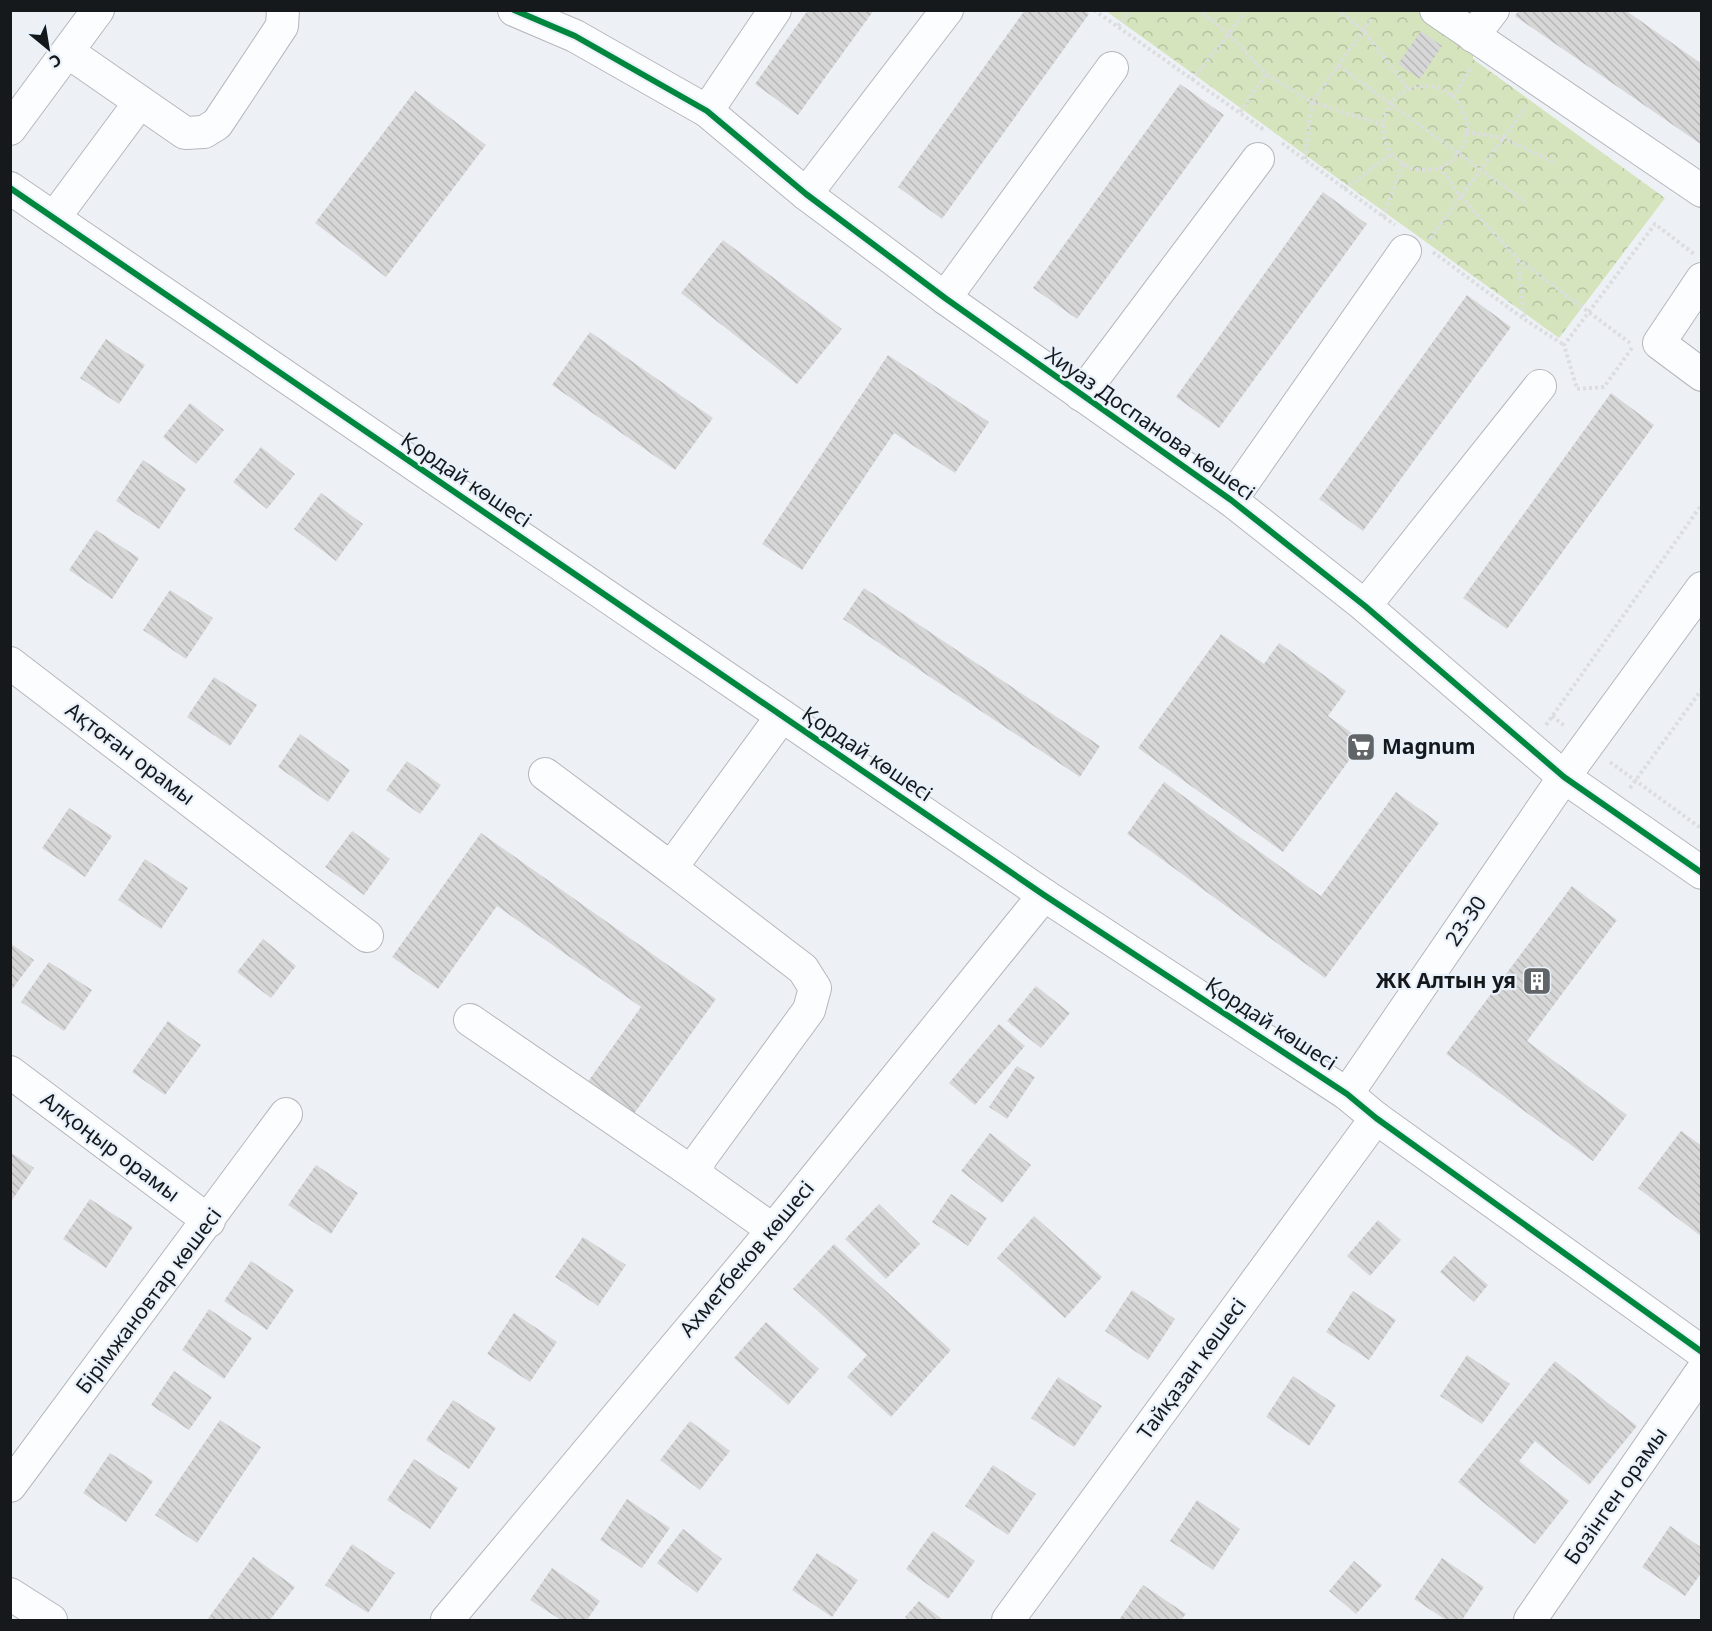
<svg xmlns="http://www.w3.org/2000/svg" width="1712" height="1631" font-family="'Noto Sans',sans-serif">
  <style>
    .park { fill: url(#park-crowns) }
    .building { fill: url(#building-back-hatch) }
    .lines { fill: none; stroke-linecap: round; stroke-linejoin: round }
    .minor-casing { stroke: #b4b7bb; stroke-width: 34 }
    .path { stroke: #dcdddf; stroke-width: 4; stroke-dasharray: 3 3; stroke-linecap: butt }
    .minor { stroke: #fcfdfe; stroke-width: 32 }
    .cycleway-casing { stroke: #e9f1fa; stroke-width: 10 }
    .cycleway { stroke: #00873e; stroke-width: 6 }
    .labels { text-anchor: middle; stroke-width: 4.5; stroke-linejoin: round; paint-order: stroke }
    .street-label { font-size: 21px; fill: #16191c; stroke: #e9f1fa }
    .poi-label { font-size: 21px; font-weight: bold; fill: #16191c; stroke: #e9f1fa; text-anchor: start }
  </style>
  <defs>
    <pattern id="park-crowns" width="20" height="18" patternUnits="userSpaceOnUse" patternTransform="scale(1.5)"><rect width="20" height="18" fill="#d5e4bc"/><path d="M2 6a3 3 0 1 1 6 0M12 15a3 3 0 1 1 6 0" fill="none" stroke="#b6c3a1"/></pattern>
    <pattern id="building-back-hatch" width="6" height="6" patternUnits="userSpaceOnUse" patternTransform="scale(1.5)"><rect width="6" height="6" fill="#d7d7d8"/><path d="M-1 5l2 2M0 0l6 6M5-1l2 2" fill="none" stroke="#b8b8b9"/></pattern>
  </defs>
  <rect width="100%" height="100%" fill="#edf1f6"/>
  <polygon class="park" points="1106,11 1439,11 1473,36 1473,59 1665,198 1559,338"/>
  <g class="building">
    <polygon points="808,10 874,10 798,115 755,84"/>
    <polygon points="1025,10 1084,10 1089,14 942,219 898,187"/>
    <polygon points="1519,10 1625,10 1702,64 1702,145 1515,16"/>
    <polygon points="1421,31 1442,46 1420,79 1398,64"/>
    <polygon points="1180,84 1224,115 1077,319 1033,288"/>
    <polygon points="415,91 486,145 386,277 315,223"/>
    <polygon points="1323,192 1367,224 1219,428 1176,397"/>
    <polygon points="723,240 842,329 797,384 681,293"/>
    <polygon points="1467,295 1511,327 1363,531 1319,499"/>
    <polygon points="590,332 713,418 675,470 552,385"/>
    <polygon points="106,339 145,365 119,404 80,378"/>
    <polygon points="888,355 989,422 955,473 894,433 802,570 762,544"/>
    <polygon points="1611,393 1654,425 1507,629 1463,598"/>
    <polygon points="190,403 224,430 196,464 163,437"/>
    <polygon points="261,447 295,474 267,509 233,482"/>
    <polygon points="143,460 186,489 159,529 116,501"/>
    <polygon points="321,493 363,524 336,561 294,529"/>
    <polygon points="96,530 139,558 112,599 69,570"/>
    <polygon points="864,588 1100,746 1080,777 843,619"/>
    <polygon points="170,590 213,618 186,659 143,630"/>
    <polygon points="1221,634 1264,664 1279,643 1346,691 1328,716 1363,741 1283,852 1138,748"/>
    <polygon points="214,677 257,705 230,746 187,717"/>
    <polygon points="300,734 350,770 328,802 278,767"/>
    <polygon points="407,761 441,785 420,814 386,790"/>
    <polygon points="1164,782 1321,896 1396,792 1439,823 1325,978 1127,834"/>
    <polygon points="69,808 112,836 85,877 42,848"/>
    <polygon points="352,831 390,859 364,895 325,867"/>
    <polygon points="481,833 716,999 628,1122 582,1090 641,1007 497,906 438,989 392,957"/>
    <polygon points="145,859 188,888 161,929 118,900"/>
    <polygon points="1572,886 1617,920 1527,1041 1627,1115 1593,1161 1446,1054"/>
    <polygon points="263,939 296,966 271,998 237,972"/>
    <polygon points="10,943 34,960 10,992"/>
    <polygon points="49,962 92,990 64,1031 21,1002"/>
    <polygon points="1036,986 1070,1013 1041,1048 1007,1021"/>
    <polygon points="168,1021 201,1045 165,1095 132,1072"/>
    <polygon points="999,1024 1025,1046 975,1105 949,1083"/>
    <polygon points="1017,1066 1035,1077 1007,1119 989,1107"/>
    <polygon points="1681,1131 1702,1146 1702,1237 1638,1188"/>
    <polygon points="990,1133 1031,1165 1002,1203 961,1171"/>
    <polygon points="10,1152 34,1168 10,1203"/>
    <polygon points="316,1165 358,1193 331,1234 288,1205"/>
    <polygon points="951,1194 987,1218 968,1246 932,1222"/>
    <polygon points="90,1199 133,1227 106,1268 63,1239"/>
    <polygon points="879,1204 920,1244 886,1279 845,1239"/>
    <polygon points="1034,1216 1102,1277 1065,1318 997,1258"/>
    <polygon points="1378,1220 1401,1240 1370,1276 1347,1256"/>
    <polygon points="583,1237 626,1265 598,1306 555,1277"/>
    <polygon points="834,1244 951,1350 891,1417 847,1377 867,1355 793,1289"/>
    <polygon points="1454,1256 1488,1285 1474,1302 1440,1272"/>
    <polygon points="251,1261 294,1290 267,1330 224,1301"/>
    <polygon points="1132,1290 1175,1319 1148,1360 1105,1331"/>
    <polygon points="1353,1291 1396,1320 1369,1360 1326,1332"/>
    <polygon points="209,1309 252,1338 224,1379 182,1350"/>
    <polygon points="514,1313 557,1342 530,1382 487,1354"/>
    <polygon points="766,1322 819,1369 788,1405 734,1358"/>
    <polygon points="1467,1355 1510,1384 1482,1424 1440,1396"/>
    <polygon points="1555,1361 1637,1426 1589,1485 1535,1441 1519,1461 1569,1501 1535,1544 1458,1482"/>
    <polygon points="174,1371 212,1397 189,1430 151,1405"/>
    <polygon points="1293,1376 1336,1405 1309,1446 1266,1417"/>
    <polygon points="1058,1377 1102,1406 1074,1447 1031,1418"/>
    <polygon points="453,1400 496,1428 469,1469 426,1440"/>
    <polygon points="220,1420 261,1447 197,1543 155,1515"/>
    <polygon points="690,1421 730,1451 700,1490 660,1460"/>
    <polygon points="110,1453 153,1481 126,1522 83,1493"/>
    <polygon points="414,1459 458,1488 430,1529 387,1500"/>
    <polygon points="993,1465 1036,1494 1008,1535 965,1506"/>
    <polygon points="627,1499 670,1528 642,1568 600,1540"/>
    <polygon points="1197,1500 1240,1529 1213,1570 1170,1541"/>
    <polygon points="1670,1526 1702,1548 1702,1572 1685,1596 1642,1567"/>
    <polygon points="683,1529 722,1559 697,1593 657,1563"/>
    <polygon points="933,1531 975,1561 948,1599 906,1569"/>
    <polygon points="352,1544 395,1573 368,1613 325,1585"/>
    <polygon points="817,1553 858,1580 832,1617 792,1590"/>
    <polygon points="253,1557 295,1587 270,1620 207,1620"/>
    <polygon points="1442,1558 1484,1587 1462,1620 1446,1620 1414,1599"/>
    <polygon points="1354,1561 1382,1585 1356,1614 1329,1591"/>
    <polygon points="552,1568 600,1601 587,1620 561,1620 530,1600"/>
    <polygon points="1143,1585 1186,1614 1181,1620 1119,1620"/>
    <polygon points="919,1601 943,1620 909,1620 905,1617"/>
  </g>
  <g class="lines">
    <g class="minor-casing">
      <g id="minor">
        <polyline points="514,10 575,36 707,111 806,194 945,298 1231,500 1365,606 1564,777 1702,873"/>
        <polyline points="1436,10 1702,191"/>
        <polyline points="1473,36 1493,10"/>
        <polyline points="68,52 185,133 204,132 217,124 282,26 283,10"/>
        <polyline points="707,111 775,10"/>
        <polyline points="10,129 98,10"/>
        <polyline points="10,188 1044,895 1347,1094 1376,1118 1702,1352"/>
        <polyline points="806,194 947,10"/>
        <polyline points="54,218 140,102"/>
        <polyline points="1702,279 1659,343 1702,375"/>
        <polyline points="945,298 1112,68"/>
        <polyline points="1081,395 1258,159"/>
        <polyline points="1231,500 1405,251"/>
        <polyline points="1365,606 1540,386"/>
        <polyline points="10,663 367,936"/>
        <polyline points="545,774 671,868 782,716"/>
        <polyline points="671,868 803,969 815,988 809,1010 700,1159 696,1175 773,1230"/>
        <polyline points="470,1020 696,1175"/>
        <polyline points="10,1072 209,1221"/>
        <polyline points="1347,1094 1564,777 1702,588"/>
        <polyline points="10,1486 286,1114"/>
        <polyline points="10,1594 51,1620"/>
        <polyline points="447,1620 773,1230 1044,895"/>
        <polyline points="1008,1620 1376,1118"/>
        <polyline points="1530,1620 1702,1371"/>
      </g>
    </g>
    <g class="path">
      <polyline points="1094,10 1264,130"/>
      <polyline points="1246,10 1229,34 1266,74 1312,102 1383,125"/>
      <polyline points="1337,10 1363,30 1409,90"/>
      <polyline points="1118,26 1131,10"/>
      <polyline points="1339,66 1525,202"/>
      <polyline points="1192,80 1229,34 1199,10"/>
      <circle cx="1425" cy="128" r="42"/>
      <polyline points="1453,97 1471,68"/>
      <polyline points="1240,112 1266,74"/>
      <polyline points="1466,132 1503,138 1556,163"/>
      <polyline points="1282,143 1395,225"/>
      <polyline points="1305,159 1312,102 1373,17"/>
      <polyline points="1440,167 1460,196 1518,259 1630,343"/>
      <polyline points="1344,189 1392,154"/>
      <polyline points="1383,217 1403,164"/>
      <polyline points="1430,239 1526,107"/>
      <polyline points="1433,252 1524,319"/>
      <polyline points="1518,260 1524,319 1564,345"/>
      <polyline points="1632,348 1604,387 1577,389 1564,345 1655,224 1694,254"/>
      <polyline points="1552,716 1566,727"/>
      <polyline points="1546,725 1702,504"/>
      <polyline points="1610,762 1702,829"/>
      <polyline points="1630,788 1702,689"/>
    </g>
    <use href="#minor" class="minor"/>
    <g class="cycleway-casing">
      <g id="cycleway">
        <polyline points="514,10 575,36 707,111 806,194 945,298 1231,500 1365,606 1564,777 1702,873"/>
        <polyline points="10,188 1044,895 1347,1094 1376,1118 1702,1352"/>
      </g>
    </g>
    <use href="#cycleway" class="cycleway"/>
  </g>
  <defs>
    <g id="supermarket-square" transform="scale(1.5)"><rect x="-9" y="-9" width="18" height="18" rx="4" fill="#616568" stroke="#e9f1fa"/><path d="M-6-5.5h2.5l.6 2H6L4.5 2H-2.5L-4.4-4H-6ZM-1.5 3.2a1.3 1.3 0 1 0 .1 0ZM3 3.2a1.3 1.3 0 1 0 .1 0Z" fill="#fff"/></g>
    <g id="building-square" transform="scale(1.5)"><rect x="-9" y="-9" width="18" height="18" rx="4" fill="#616568" stroke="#e9f1fa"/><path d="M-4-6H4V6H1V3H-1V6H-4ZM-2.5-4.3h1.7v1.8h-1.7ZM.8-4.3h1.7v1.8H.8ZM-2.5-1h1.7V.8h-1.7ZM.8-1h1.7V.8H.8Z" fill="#fff"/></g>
  </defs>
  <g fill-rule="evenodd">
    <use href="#supermarket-square" x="1361" y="747"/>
    <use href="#building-square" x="1537" y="981"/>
  </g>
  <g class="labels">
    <g class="street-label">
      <text transform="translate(1150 424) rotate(35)" y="7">Хиуаз Доспанова көшесі</text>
      <text transform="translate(466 480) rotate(34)" y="7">Қордай көшесі</text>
      <text transform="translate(130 754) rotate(37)" y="7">Ақтоған орамы</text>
      <text transform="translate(867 754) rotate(34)" y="7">Қордай көшесі</text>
      <text transform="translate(1466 921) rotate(-56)" y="7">23-30</text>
      <text transform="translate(1271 1024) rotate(33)" y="7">Қордай көшесі</text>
      <text transform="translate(110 1147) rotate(37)" y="7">Алқоңыр орамы</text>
      <text transform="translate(747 1259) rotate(-50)" y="7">Ахметбеков көшесі</text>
      <text transform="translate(149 1301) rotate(-53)" y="7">Бірімжановтар көшесі</text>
      <text transform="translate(1192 1369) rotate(-54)" y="7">Тайқазан көшесі</text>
      <text transform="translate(1616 1496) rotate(-55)" y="7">Бозінген орамы</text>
    </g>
    <g class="poi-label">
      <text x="1382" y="754">Magnum</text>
      <text x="1516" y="988" text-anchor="end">ЖК Алтын уя</text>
    </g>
  </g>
  <rect width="1712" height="1631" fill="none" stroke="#16191c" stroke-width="24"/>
  <g transform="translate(48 48) rotate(150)" stroke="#e9f1fa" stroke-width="4.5" paint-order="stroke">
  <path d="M0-4.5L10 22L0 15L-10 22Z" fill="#16191c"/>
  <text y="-9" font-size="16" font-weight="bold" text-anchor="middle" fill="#16191c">С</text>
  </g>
</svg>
